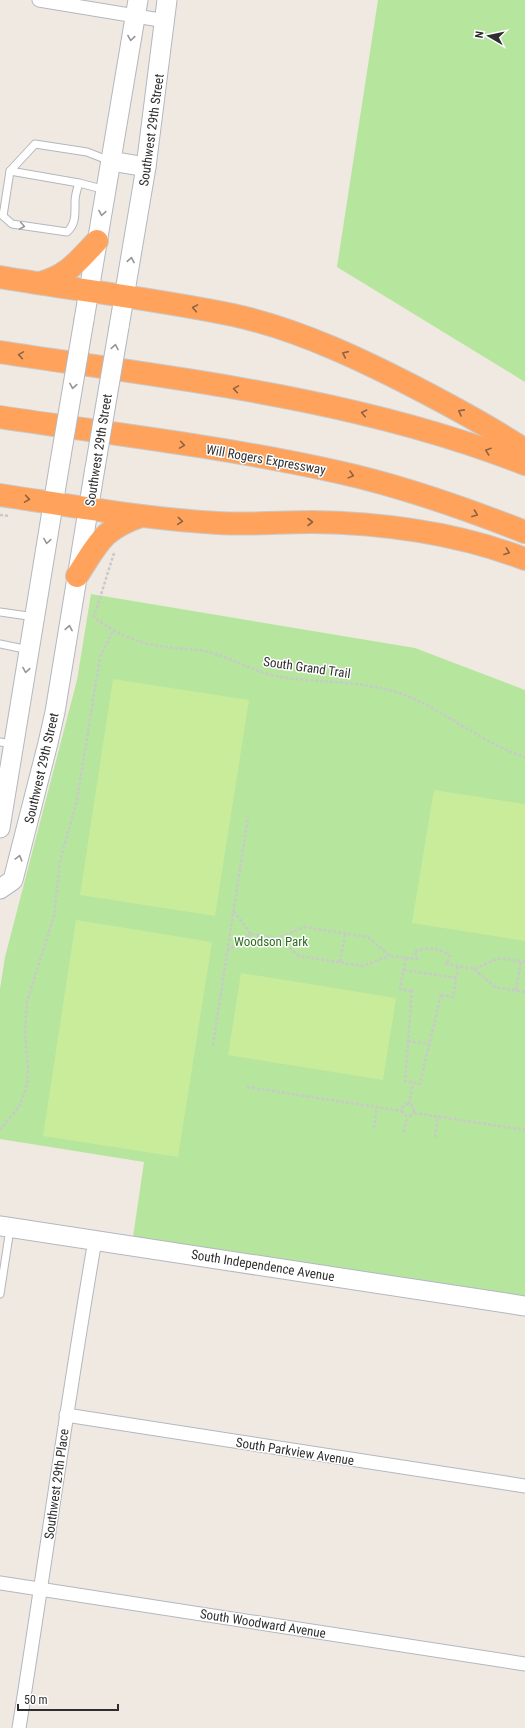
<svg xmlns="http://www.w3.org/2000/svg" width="525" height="1728" font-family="'Roboto Condensed',sans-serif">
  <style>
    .green { fill: #b6e59e }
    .pitch { fill: #c9ec9a }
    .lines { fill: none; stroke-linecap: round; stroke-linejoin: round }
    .lane-casing { stroke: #b4b7c1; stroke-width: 9 }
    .street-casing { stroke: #b4b7c1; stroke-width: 15 }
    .secondary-casing { stroke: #b4b7c1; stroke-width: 21 }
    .highway-casing { stroke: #c9c9c9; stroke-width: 24 }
    .path { stroke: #c9c9c9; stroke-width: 2.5; stroke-dasharray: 3 2; stroke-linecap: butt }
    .lane { stroke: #fff; stroke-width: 7 }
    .street { stroke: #fff; stroke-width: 13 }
    .secondary { stroke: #fff; stroke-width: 19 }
    .highway { stroke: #ffa35c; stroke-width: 22 }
    .secondary-bridge-casing { stroke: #b4b7c1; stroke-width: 21; stroke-linecap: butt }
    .secondary-bridge { stroke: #fff; stroke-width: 19 }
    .oneway { stroke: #969696 }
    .oneway2 { stroke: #8c6343 }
    .labels { text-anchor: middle; stroke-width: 3; stroke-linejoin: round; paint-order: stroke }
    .street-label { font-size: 13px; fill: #2e2e2e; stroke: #fff }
    .park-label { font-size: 13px; fill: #2c6e1b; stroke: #fff }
  </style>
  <rect width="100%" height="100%" fill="#efe9e1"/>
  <g class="green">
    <polygon points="378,0 525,0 525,382 337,267"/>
    <polygon points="91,594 415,648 525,690 525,1297 133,1237 144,1162 0,1139 0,989 5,957 77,680"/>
  </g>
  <g class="pitch">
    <polygon points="113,679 249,700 215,916 80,895"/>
    <polygon points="434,790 525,804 525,941 412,923"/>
    <polygon points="76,920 212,942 178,1157 43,1136"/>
    <polygon points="241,973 396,998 383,1080 228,1055"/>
  </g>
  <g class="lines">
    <g class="lane-casing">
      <g id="lane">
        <polyline points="10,171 79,183 106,190"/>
        <path d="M79 183C77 189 75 196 75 202 75 214 76 224 67 232L12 224 3 216 10 171 35 144 87 152 110 161"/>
        <polyline points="0,612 35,617"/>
        <polyline points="0,644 29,650"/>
        <polyline points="0,742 13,744"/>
        <polyline points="0,1294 10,1229"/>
      </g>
    </g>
    <g class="street-casing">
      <g id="street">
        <polyline points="39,0 166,21"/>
        <polyline points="66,1415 525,1486"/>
        <polyline points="0,1583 525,1664"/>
        <path d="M19 1728C45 1565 67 1402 95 1240"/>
      </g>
    </g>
    <g class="secondary-casing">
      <g id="secondary">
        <polyline points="111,161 146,167"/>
        <polyline points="84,320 138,0"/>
        <polyline points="119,327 146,167 167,0"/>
        <polyline points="0,828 60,462"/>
        <polyline points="0,889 13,880 48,743 55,712 95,468"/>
        <polyline points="0,1226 525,1306"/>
      </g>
    </g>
    <g class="highway-casing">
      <g id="highway">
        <path d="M0 277C77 290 156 299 233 315 301 330 367 362 428 394 462 412 494 429 525 450"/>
        <path d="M40 283C68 275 77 262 97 241"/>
        <path d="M0 352C177 379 357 398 525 464"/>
        <path d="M0 417C112 434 227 447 338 472 402 486 464 508 525 532"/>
        <path d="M0 495C73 506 145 519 218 523 249 525 281 522 312 522 384 523 457 533 525 559"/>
        <path d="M77 576C98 544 102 529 141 516"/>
      </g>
    </g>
    <g class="path">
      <polyline points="0,515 10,516"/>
      <path d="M114 553 94 617C118 636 143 645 174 648 184 649 194 649 204 651 229 656 250 671 276 676 314 683 354 680 393 691 441 706 478 742 525 757"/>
      <path d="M251 934 278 938 304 927 368 937 390 956 417 959 415 951C426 947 440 948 450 956L446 964 474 969 500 958 525 962"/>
      <polyline points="278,938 299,956 363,966 389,956"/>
      <polyline points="227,951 251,934 233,910"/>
      <polyline points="406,958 400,989 411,991"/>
      <polyline points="340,962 345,934"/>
      <polyline points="474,969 495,987 525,992"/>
      <polyline points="404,970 456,978"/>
      <polyline points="412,990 405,1081 420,1084 441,994"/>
      <polyline points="516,990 521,961"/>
      <polyline points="441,995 453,997 458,966"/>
      <polyline points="408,1041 429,1044"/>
      <polyline points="213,1045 248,817"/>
      <polyline points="247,1087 402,1111"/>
      <circle cx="408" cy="1110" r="6"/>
      <polyline points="409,1104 413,1083"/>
      <polyline points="414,1113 525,1130"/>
      <polyline points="374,1128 377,1107"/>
      <polyline points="0,1130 20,1105 27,1085 28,1070 25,1031 27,1001 54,916 60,861 77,800 100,657 113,631"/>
      <polyline points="404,1132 407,1117"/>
      <polyline points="435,1137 438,1116"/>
    </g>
    <use href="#lane" class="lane"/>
    <use href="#street" class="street"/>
    <use href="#secondary" class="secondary"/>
    <use href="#highway" class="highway"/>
    <g class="secondary-bridge-casing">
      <g id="secondary-bridge">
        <polyline points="60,462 84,320"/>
        <polyline points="95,468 119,327"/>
      </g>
    </g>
    <use href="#secondary-bridge" class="secondary-bridge"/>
  </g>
  <defs><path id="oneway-chevron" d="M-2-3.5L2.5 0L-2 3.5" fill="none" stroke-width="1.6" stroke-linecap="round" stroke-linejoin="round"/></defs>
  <g class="oneway">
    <use href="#oneway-chevron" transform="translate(131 38) rotate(99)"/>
    <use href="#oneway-chevron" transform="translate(102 213) rotate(99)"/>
    <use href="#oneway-chevron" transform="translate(22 226) rotate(10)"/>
    <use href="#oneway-chevron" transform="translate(131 260) rotate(-80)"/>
    <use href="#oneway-chevron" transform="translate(115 347) rotate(-80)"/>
    <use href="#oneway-chevron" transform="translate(73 386) rotate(100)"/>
    <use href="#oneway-chevron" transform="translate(47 541) rotate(99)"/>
    <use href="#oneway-chevron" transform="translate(69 628) rotate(-80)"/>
    <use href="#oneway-chevron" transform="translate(26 670) rotate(99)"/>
    <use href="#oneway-chevron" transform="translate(19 858) rotate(-75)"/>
  </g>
  <g class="oneway2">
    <use href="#oneway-chevron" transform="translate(195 308) rotate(-170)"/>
    <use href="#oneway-chevron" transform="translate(345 354) rotate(-156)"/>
    <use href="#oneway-chevron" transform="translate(21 355) rotate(-171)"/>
    <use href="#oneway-chevron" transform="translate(236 389) rotate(-171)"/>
    <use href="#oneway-chevron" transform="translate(461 412) rotate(-152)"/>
    <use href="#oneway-chevron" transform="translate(364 413) rotate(-167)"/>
    <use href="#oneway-chevron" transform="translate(182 445) rotate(9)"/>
    <use href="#oneway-chevron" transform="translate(488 451) rotate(-161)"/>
    <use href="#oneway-chevron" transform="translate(351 475) rotate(15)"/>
    <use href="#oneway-chevron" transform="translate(27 499) rotate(9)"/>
    <use href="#oneway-chevron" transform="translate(475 514) rotate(21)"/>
    <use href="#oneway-chevron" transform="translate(180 521) rotate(5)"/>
    <use href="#oneway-chevron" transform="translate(310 522)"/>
    <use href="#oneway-chevron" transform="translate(507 552) rotate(20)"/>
  </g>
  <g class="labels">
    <g class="street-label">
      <text transform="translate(151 130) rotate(-82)" y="5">Southwest 29th Street</text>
      <text transform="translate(98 450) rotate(-81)" y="5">Southwest 29th Street</text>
      <text transform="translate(266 459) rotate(10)" y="5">Will Rogers Expressway</text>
      <text transform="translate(307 667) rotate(8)" y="5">South Grand Trail</text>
      <text transform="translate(41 768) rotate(-77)" y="5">Southwest 29th Street</text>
      <text transform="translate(263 1265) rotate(9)" y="5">South Independence Avenue</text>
      <text transform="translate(295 1451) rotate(9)" y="5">South Parkview Avenue</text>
      <text transform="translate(56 1484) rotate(-82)" y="5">Southwest 29th Place</text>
      <text transform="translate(263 1623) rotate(9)" y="5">South Woodward Avenue</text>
    </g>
    <g class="park-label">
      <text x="271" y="946">Woodson Park</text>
    </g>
  </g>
  <g transform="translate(489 36) rotate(279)" stroke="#ffffff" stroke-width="3" paint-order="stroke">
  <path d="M0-3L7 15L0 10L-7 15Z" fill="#2e2e2e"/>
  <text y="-6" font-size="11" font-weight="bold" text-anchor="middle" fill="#2e2e2e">N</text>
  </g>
  <path d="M18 1704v6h100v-6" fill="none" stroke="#2e2e2e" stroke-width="2"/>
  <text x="24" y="1704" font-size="12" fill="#2e2e2e" stroke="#ffffff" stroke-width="3" paint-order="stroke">50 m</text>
</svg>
